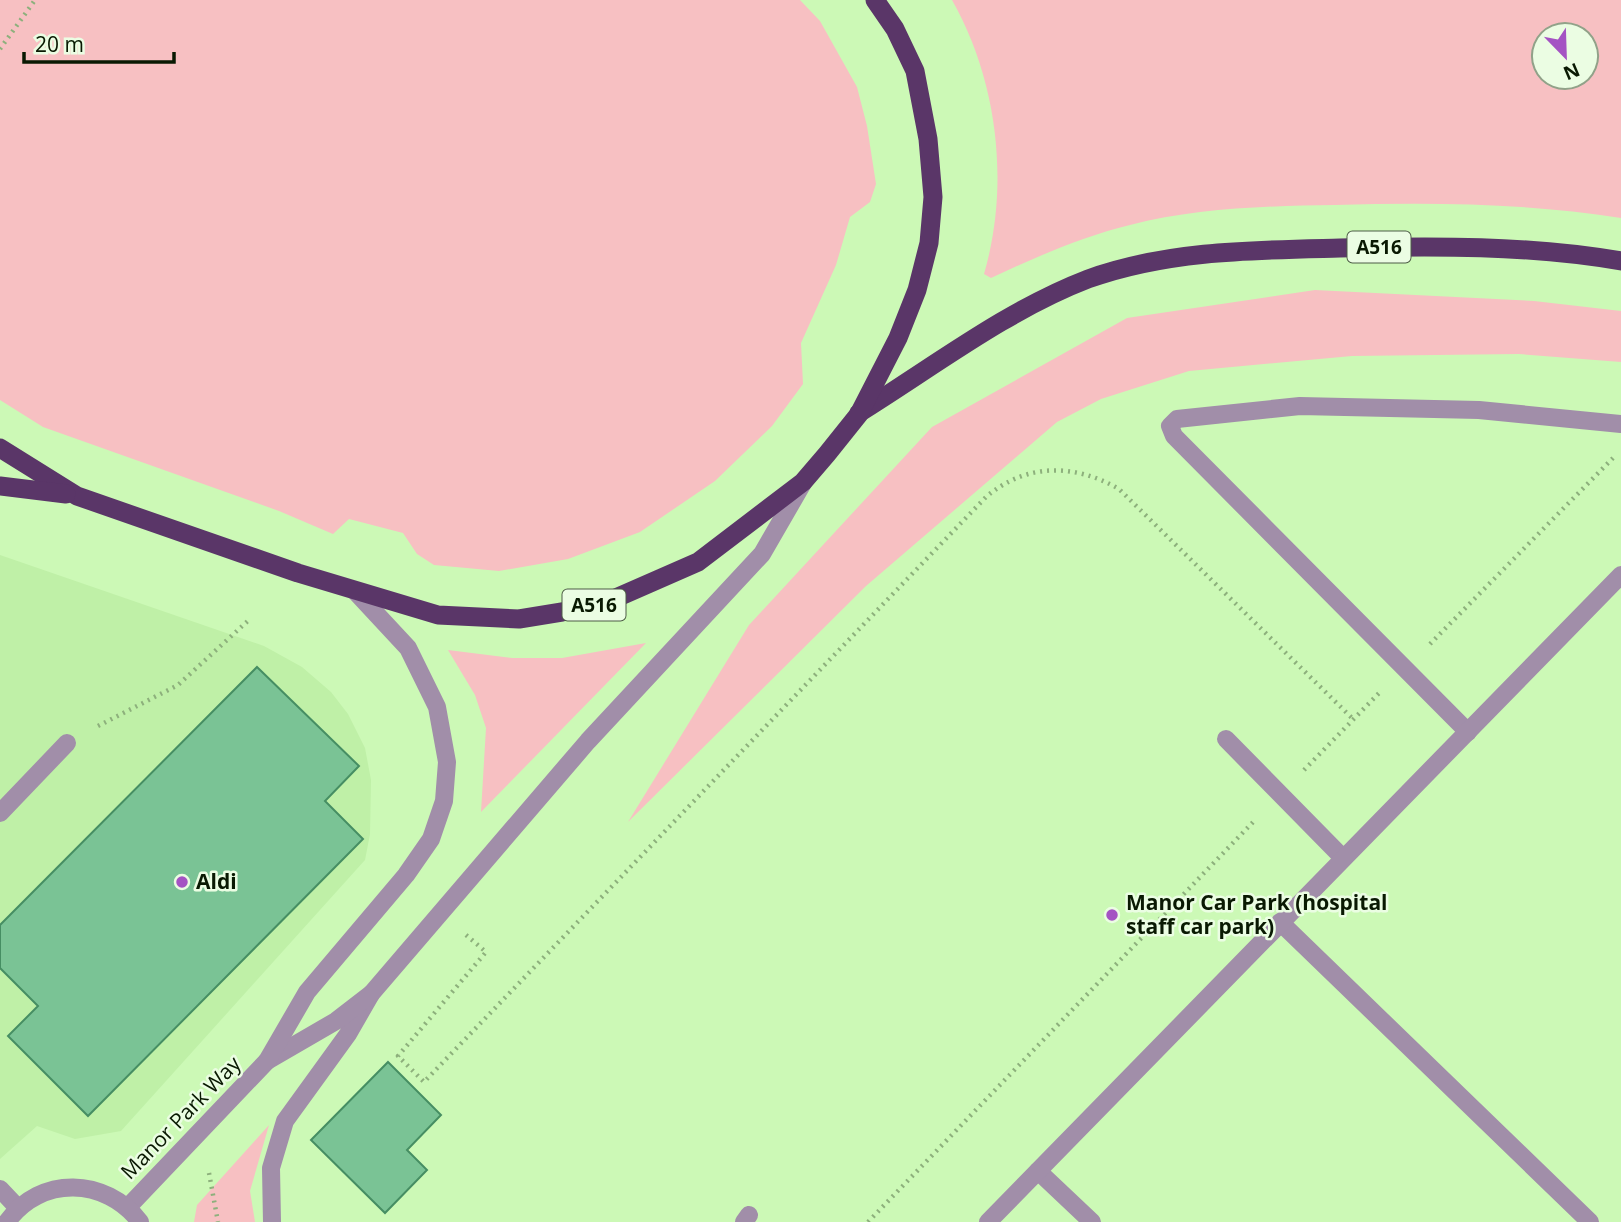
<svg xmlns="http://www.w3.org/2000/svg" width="1621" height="1222" font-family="'Open Sans',sans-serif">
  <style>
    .built { fill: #bff0a7 }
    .green { fill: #f7c0c2; fill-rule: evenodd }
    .building { fill: #7ac395; stroke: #468e63; stroke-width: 2 }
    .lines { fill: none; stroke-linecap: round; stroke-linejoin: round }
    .path { stroke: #8db07c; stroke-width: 4.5; stroke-dasharray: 2 5; stroke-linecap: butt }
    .service { stroke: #a18ea9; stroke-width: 18 }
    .minor { stroke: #a18ea9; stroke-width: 18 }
    .trunk { stroke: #5a3668; stroke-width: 19 }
    .poi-dot { fill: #a453c3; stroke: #ebfde3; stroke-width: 2.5 }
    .labels { text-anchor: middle; stroke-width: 5; stroke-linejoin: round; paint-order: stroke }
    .shield { fill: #ebfde3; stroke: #4d5d46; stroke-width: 2 }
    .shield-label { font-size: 19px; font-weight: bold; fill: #091902 }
    .poi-label { font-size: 21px; font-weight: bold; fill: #091902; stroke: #ebfde3; text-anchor: start }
    .street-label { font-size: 21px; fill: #091902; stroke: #ebfde3 }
  </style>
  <rect width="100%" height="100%" fill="#ccf9b6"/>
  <polygon class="built" points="0,555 264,646 302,667 331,692 348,714 365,748 371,780 370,834 365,860 121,1131 75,1139 37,1126 0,1159"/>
  <g class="green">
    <polygon points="0,0 800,0 820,21 857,87 867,126 876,184 870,202 850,217 836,265 801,343 803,384 772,426 715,481 640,532 568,559 499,571 434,565 417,554 403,533 349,519 333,534 279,511 43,427 0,400"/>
    <path d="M952 0H1621V218C1526 203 1431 202 1335 205 1267 206 1196 208 1130 225 1081 237 1036 257 991 278L984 274C1010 185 998 81 952 0ZM1544 35H1586V77H1544Z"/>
    <polygon points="1315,290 1534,301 1621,311 1621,362 1519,354 1352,356 1189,371 1101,399 1057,422 866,586 628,822 749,625 932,427 1127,318"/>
    <polygon points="646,643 481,812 486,728 475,695 448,650 512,658 562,658"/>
    <polygon points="269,1125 250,1191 255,1222 194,1222 197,1205"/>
  </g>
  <g class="building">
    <polygon points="257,667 359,766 325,801 363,839 88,1116 8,1036 38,1006 0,968 0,925"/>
    <polygon points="388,1062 441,1115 407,1150 427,1170 385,1213 311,1140"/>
  </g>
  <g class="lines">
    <g class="path">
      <polyline points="0,49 35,0"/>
      <polyline points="1430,644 1613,458"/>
      <polyline points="98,726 178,685 251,618"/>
      <polyline points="1304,770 1381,691"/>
      <path d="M466 935 486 952 398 1056 424 1082 986 497C1026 463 1074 463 1119 489L1353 719"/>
      <polyline points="209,1173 218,1222"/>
      <polyline points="868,1222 1256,819"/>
    </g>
    <g class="service">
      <polyline points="1468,732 1174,436 1170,426 1177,419 1300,406 1479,410 1621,424"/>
      <polyline points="1226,739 1343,858"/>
      <polyline points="0,813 67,743"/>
      <polyline points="1280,922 1590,1222"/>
      <polyline points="1038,1171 1092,1222"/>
      <polyline points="272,1222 271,1168 285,1121 348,1034 371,994"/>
      <polyline points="744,1222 749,1215"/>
      <polyline points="988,1222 1621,575"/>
    </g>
    <g class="minor">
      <polyline points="267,1061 336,1021 371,994 588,741 762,554 803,483"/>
      <polyline points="0,1189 17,1207"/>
      <polyline points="128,1207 267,1061 307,992 406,875 431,839 444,801 447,762 437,707 408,648 355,591"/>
      <path d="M7 1222C40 1175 106 1177 140 1222"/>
    </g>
    <g class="trunk">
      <path d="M859 413C933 367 1007 310 1088 279 1168 250 1256 250 1340 248 1433 246 1529 245 1621 261"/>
      <polyline points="0,448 77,496 298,573 438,615 519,619 562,612 609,601 698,562 803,482 827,454 859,414 898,338 917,290 929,243 933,197 928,139 915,71 895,29 875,0"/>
      <polyline points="0,486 66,494"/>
    </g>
  </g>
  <g class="poi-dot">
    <circle cx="182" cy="882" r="7"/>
    <circle cx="1112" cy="915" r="7"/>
  </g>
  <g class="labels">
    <g class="shield">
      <rect x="1347.5" y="231.5" width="63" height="31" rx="5"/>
      <rect x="562.5" y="589.5" width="63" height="31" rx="5"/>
    </g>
    <g class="shield-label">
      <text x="1379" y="254">A516</text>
      <text x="594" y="612">A516</text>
    </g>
    <g class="poi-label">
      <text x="196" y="889">Aldi</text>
      <text x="1126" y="910">Manor Car Park (hospital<tspan x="1126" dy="24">staff car park)</tspan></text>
    </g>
    <g class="street-label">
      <text transform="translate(181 1118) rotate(-46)" y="7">Manor Park Way</text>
    </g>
  </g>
  <g transform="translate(1565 56) rotate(157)"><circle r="33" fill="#ebfde3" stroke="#91a289" stroke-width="2"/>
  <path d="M0-5L12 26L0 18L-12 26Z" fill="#a453c3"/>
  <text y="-10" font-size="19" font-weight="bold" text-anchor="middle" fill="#091902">N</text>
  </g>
  <path d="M24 52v10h150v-10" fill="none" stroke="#091902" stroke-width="3.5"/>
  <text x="35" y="52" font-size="21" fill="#091902" stroke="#ebfde3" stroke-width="5" paint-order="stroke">20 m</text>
</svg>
